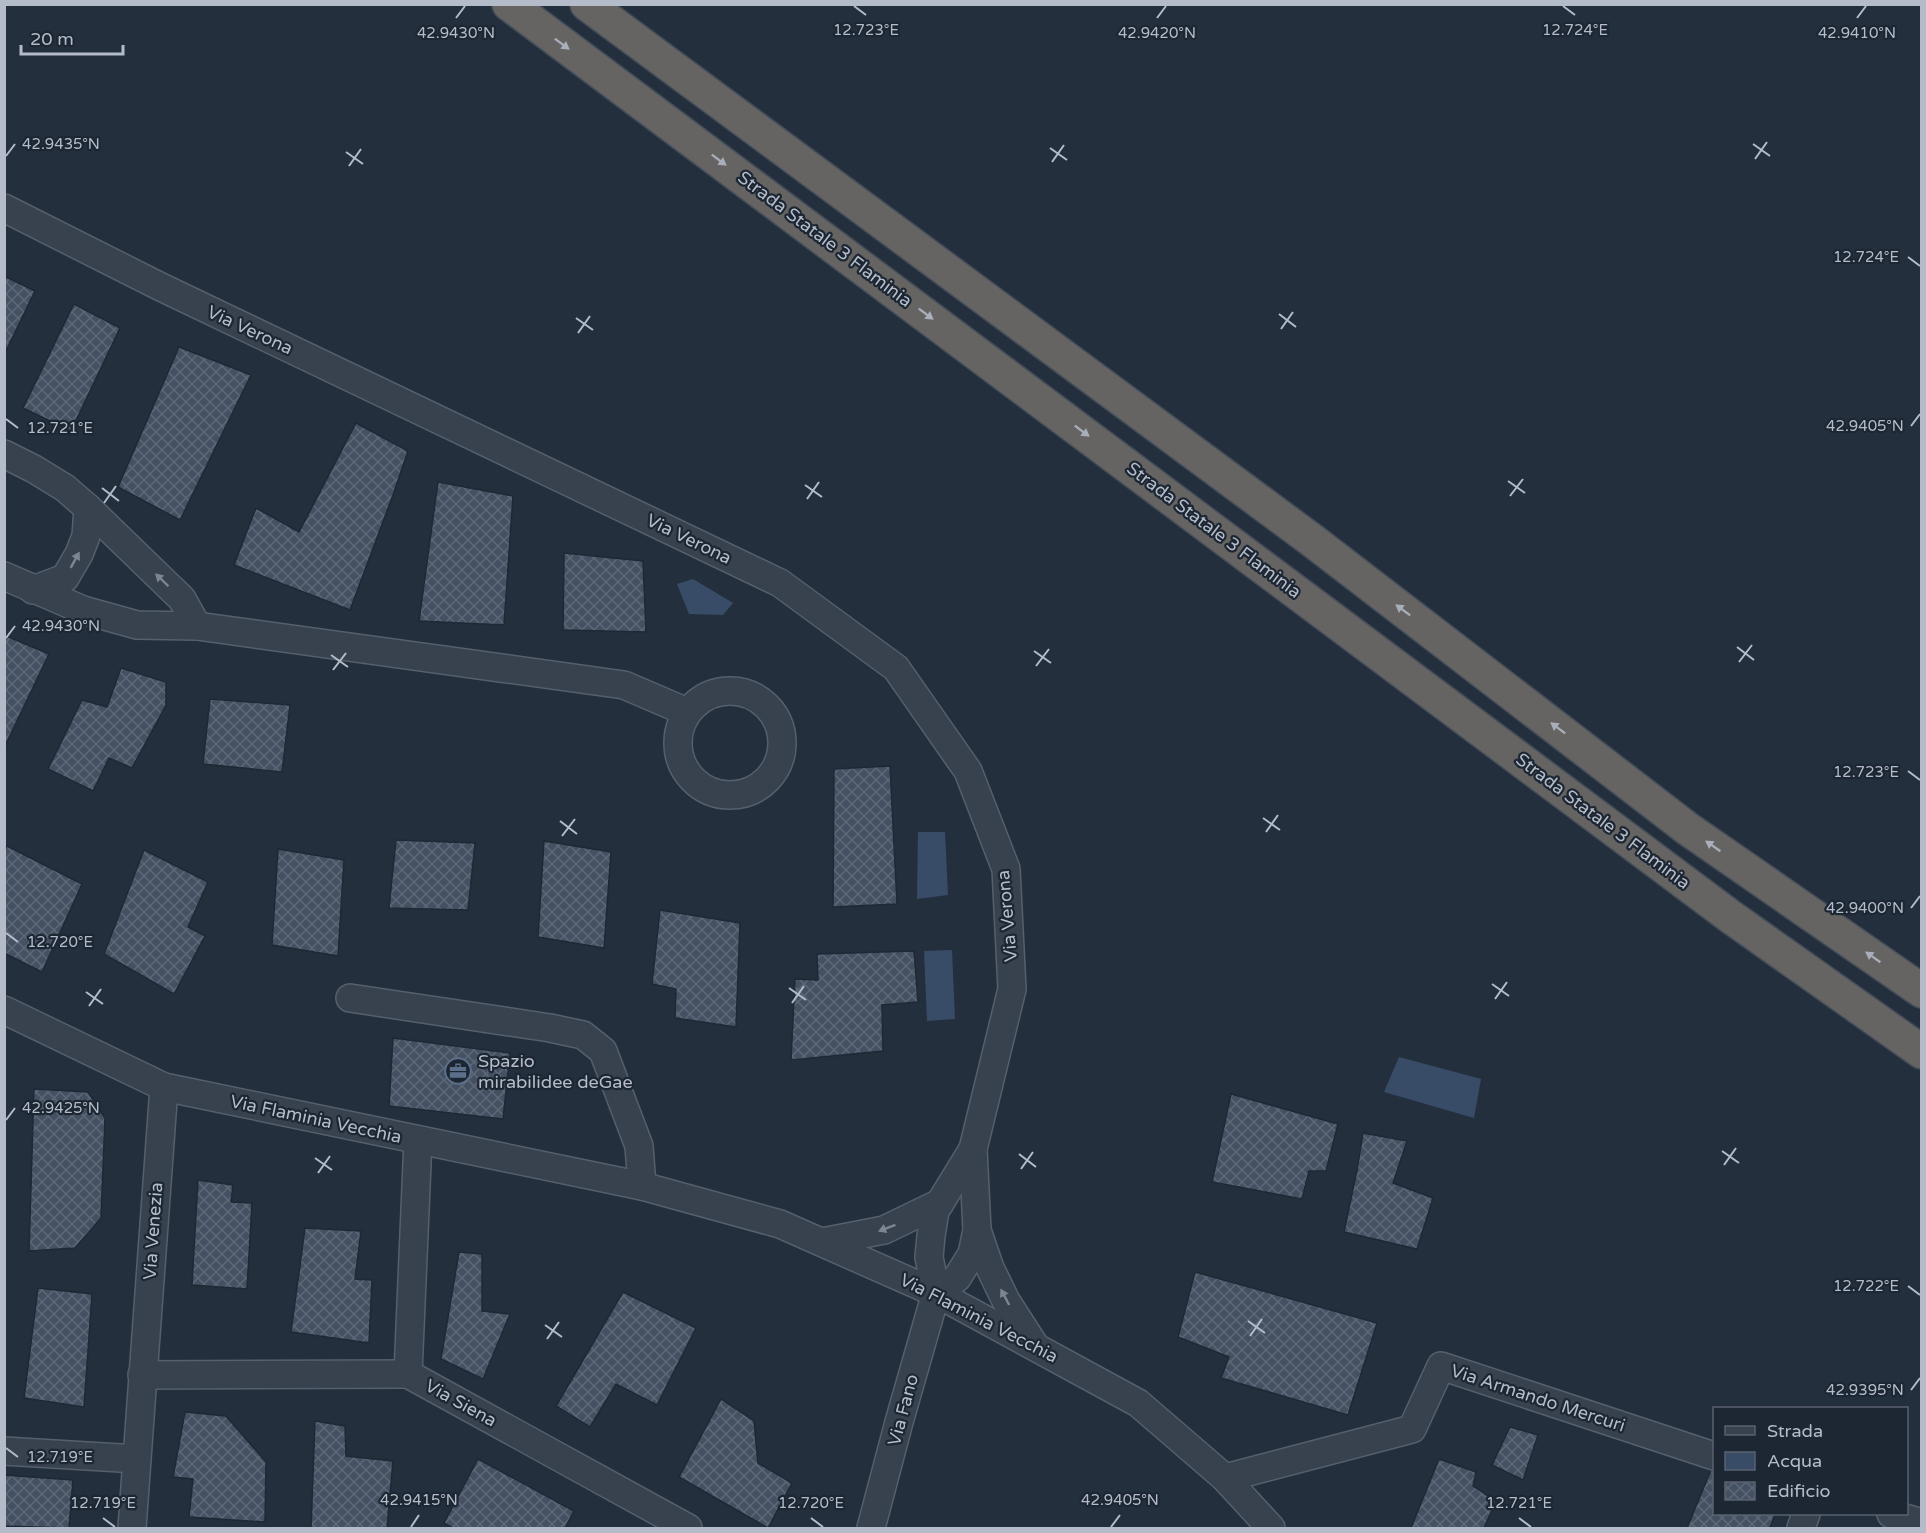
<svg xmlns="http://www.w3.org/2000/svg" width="1926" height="1533" font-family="'Varela Round',sans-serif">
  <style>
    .water { fill: #394c67 }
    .building { fill: url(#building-cross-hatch); stroke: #1f2835; stroke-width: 1.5 }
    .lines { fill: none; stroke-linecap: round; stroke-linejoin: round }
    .minor-casing { stroke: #565f6c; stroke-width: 30 }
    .trunk-casing { stroke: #434c59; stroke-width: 36 }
    .minor { stroke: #38414e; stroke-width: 27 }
    .trunk { stroke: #656462; stroke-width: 33 }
    .oneway { fill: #a8afba }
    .oneway2 { fill: #7c8592 }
    .ticks { fill: none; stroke: #b4bcc9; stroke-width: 2 }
    .labels { text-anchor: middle; stroke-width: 4.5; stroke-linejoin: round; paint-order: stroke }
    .street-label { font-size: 18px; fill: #b4bcc9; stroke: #1d2633 }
    .poi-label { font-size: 18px; fill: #b4bcc9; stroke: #1d2633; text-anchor: start }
    .ticks-label { font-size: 15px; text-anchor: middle; fill: #b4bcc9; stroke: #1d2633; stroke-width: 4.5; stroke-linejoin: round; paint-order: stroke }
  </style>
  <defs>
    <pattern id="building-cross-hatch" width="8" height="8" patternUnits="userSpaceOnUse" patternTransform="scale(1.5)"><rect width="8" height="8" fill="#455162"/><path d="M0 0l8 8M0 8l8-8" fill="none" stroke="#5d6877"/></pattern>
  </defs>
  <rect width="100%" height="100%" fill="#242f3e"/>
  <g class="water">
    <polygon points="693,579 733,603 723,615 689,614 677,584"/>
    <polygon points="918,832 945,832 948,895 917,899"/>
    <polygon points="952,950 955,1019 927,1021 924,951"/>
    <polygon points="1399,1057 1481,1079 1474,1118 1384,1092"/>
  </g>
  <g class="building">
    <polygon points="4,276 35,291 4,355"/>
    <polygon points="74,304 120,328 71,431 23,408"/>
    <polygon points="179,347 251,375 180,520 118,487"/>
    <polygon points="356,423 408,451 393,495 350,610 234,565 256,508 299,532"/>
    <polygon points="438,482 513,496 504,625 419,621"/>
    <polygon points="564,553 643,561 646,632 563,630"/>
    <polygon points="4,635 49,654 4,748"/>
    <polygon points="121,668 166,682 166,705 132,768 109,758 93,791 48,769 82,700 107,707"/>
    <polygon points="210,699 290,705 282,772 203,764"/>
    <polygon points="890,766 897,904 833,907 834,769"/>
    <polygon points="396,840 475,843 468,910 389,908"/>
    <polygon points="544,841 611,852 604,948 538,937"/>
    <polygon points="7,846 82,884 42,972 4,953 4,851"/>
    <polygon points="278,849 344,860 338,956 272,945"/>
    <polygon points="144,850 208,882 188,927 205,936 174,994 104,954"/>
    <polygon points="660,910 740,923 736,1027 675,1018 676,989 652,984"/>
    <polygon points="914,951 918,1002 882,1005 883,1051 791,1060 795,979 818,980 817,954"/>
    <polygon points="393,1038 510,1053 503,1119 389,1106"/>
    <polygon points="34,1089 88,1092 105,1118 101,1218 75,1248 29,1251"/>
    <polygon points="1231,1094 1338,1124 1326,1171 1309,1171 1302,1199 1212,1182"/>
    <polygon points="1363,1133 1407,1141 1393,1183 1433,1198 1417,1249 1344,1232 1357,1170"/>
    <polygon points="198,1180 233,1185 231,1202 252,1203 247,1289 192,1285"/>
    <polygon points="305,1228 361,1231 355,1279 372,1280 369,1343 291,1332"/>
    <polygon points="459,1252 482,1254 482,1311 510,1314 483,1379 441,1359"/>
    <polygon points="1195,1272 1377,1323 1348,1415 1221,1378 1229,1357 1178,1337"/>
    <polygon points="38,1288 92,1294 84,1407 24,1398"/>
    <polygon points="623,1292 696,1328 657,1405 616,1384 590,1427 556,1406"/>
    <polygon points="721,1399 754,1421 758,1463 792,1483 768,1528 679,1477"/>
    <polygon points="185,1412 226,1416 266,1462 265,1522 189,1517 193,1479 173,1477"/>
    <polygon points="315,1421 345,1426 346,1456 393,1461 387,1528 311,1528"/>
    <polygon points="1510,1427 1538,1435 1523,1480 1492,1465"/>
    <polygon points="478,1459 574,1511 565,1528 453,1528 444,1523"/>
    <polygon points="1439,1459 1476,1472 1473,1486 1496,1501 1484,1528 1411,1528"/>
    <polygon points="1711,1470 1714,1471 1714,1514 1775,1514 1770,1528 1687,1528"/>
    <polygon points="4,1475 73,1480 69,1528 4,1526"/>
  </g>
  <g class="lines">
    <g class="minor-casing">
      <g id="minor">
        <polyline points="4,208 161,287 780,583 896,668 968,771 1006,869 1012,989 973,1149 977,1230 972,1254 957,1278 936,1293"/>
        <polyline points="4,454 34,469 65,488 88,508 182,599 197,626"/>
        <polyline points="4,576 83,610 137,625 197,626 624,685 687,712"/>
        <polyline points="33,590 65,578 79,554 86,536 88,508"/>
        <circle cx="730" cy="743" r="52"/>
        <polyline points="350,998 550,1028 583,1035 603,1051 639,1146 642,1186"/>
        <polyline points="4,1010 164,1087 642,1186 780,1224 936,1293 1138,1403 1225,1478 1271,1528"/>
        <polyline points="418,1140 408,1374 688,1528"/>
        <polyline points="977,1230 990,1268 1006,1301 1035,1346"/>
        <polyline points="822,1242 884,1230 940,1203"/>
        <polyline points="142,1375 408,1374"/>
        <polyline points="4,1451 137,1459"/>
        <polyline points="1225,1478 1412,1429 1441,1366 1714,1456"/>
        <polyline points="1891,1514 1922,1523"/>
        <polyline points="132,1528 164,1087"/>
        <polyline points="871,1528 899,1422 936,1293 929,1257 931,1236 935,1211 973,1149"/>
        <polyline points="1801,1528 1806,1514"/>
      </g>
    </g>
    <g class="trunk-casing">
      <g id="trunk">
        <polyline points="509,4 1731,917 1922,1052"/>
        <polyline points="587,4 1313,541 1688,829 1922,991"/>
      </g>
    </g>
    <use href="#minor" class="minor"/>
    <use href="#trunk" class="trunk"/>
  </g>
  <defs><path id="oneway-solid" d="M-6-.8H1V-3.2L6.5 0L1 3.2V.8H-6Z" transform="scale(1.5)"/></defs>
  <g class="oneway">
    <use href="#oneway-solid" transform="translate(562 44) rotate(37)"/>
    <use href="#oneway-solid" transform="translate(719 160) rotate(37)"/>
    <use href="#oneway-solid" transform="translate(926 314) rotate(37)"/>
    <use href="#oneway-solid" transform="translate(1082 431) rotate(37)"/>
    <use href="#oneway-solid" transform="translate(1403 610) rotate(-143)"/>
    <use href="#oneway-solid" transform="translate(1558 728) rotate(-143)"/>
    <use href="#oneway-solid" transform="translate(1713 846) rotate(-145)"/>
    <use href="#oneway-solid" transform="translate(1873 957) rotate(-145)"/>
  </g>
  <g class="oneway2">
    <use href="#oneway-solid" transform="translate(75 560) rotate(-61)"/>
    <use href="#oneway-solid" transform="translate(162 580) rotate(-136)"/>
    <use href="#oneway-solid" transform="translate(887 1228) rotate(159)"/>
    <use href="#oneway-solid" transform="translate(1005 1297) rotate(-118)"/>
  </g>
  <path class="ticks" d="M854 6 866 15M1563 6 1575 15M456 18 465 6M1157 18 1166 6M1857 18 1866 6M1753 144 1770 156M1050 148 1067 160M346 152 363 164M6 156 15 144M1755 159 1767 142M1052 162 1064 145M349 166 361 149M1908 257 1920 266M1279 314 1296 327M576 318 593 330M1281 329 1293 312M578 333 590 316M6 419 18 428M1911 426 1920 414M1508 481 1525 493M805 485 822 497M102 488 119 501M1510 496 1523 479M807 499 819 482M104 503 116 486M6 638 15 626M1737 647 1754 660M1034 651 1051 663M331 655 348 667M1739 662 1752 645M1036 666 1049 649M333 670 346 653M1908 771 1920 780M1263 818 1280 830M560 821 577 834M1266 832 1278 815M562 836 575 819M1911 908 1920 896M6 933 18 942M1492 984 1509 996M789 988 806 1000M86 992 103 1004M1495 999 1507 982M792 1003 804 986M89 1006 101 989M6 1120 15 1108M1722 1151 1739 1163M1019 1154 1036 1167M315 1158 332 1170M1724 1165 1736 1148M1021 1169 1033 1152M318 1173 330 1156M1908 1286 1920 1295M1248 1321 1265 1333M545 1325 562 1337M1250 1336 1262 1319M547 1339 559 1322M1911 1390 1920 1378M6 1448 18 1457M103 1518 115 1527M811 1518 823 1527M1519 1518 1531 1527M411 1527 419 1515M1111 1527 1120 1515"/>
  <defs>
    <g id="office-ring" transform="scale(1.35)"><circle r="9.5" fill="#1d2633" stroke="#5c6f8a" stroke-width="1.5"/><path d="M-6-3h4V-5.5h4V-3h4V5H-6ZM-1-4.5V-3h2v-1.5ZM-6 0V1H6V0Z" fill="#5c6f8a"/></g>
  </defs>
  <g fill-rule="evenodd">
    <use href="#office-ring" x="458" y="1071"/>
  </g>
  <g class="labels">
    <g class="street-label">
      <text transform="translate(825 239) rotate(37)" y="6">Strada Statale 3 Flaminia</text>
      <text transform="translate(250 330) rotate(25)" y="6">Via Verona</text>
      <text transform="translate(1214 530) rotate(37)" y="6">Strada Statale 3 Flaminia</text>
      <text transform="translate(689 539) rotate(26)" y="6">Via Verona</text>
      <text transform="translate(1603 821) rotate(37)" y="6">Strada Statale 3 Flaminia</text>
      <text transform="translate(1007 916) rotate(-95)" y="6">Via Verona</text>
      <text transform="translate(316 1119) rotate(12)" y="6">Via Flaminia Vecchia</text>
      <text transform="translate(153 1231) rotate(-86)" y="6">Via Venezia</text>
      <text transform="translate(979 1318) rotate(27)" y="6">Via Flaminia Vecchia</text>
      <text transform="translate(1538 1398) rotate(18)" y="6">Via Armando Mercuri</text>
      <text transform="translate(461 1403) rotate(29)" y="6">Via Siena</text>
      <text transform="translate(903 1410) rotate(-75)" y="6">Via Fano</text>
    </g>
    <g class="poi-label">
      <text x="478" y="1067">Spazio<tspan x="478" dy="21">mirabilidee deGae</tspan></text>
    </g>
  </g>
  <g class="ticks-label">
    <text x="1575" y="35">12.724°E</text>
    <text x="866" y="35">12.723°E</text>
    <text x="1857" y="38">42.9410°N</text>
    <text x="456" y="38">42.9430°N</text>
    <text x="1157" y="38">42.9420°N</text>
    <text x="61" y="149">42.9435°N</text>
    <text x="1866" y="262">12.724°E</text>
    <text x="1865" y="431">42.9405°N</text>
    <text x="60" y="433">12.721°E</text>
    <text x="61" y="631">42.9430°N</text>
    <text x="1866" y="777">12.723°E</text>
    <text x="1865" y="913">42.9400°N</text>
    <text x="60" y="947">12.720°E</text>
    <text x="61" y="1113">42.9425°N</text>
    <text x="1866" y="1291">12.722°E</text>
    <text x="1865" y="1395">42.9395°N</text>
    <text x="60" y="1462">12.719°E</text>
    <text x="419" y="1505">42.9415°N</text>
    <text x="1120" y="1505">42.9405°N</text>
    <text x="103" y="1508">12.719°E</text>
    <text x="811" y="1508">12.720°E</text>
    <text x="1519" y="1508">12.721°E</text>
  </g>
  <rect width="1926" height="1533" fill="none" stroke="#b4bcc9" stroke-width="12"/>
  <rect x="1713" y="1407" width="195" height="108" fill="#1d2633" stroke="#59626f" stroke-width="1.5"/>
  <rect x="1725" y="1426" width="30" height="9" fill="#38414e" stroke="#59626f" stroke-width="1.5"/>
  <text x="1767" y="1437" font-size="18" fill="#b4bcc9">Strada</text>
  <rect x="1725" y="1452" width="30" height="18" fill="#394c67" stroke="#59626f" stroke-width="1.5"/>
  <text x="1767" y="1467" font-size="18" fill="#b4bcc9">Acqua</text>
  <rect x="1725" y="1482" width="30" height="18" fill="url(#building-cross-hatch)" stroke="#59626f" stroke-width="1.5"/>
  <text x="1767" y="1497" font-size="18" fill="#b4bcc9">Edificio</text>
  <path d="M21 45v9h102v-9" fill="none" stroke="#b4bcc9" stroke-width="3"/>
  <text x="30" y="45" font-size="18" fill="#b4bcc9" stroke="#1d2633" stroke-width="4.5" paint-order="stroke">20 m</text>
</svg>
